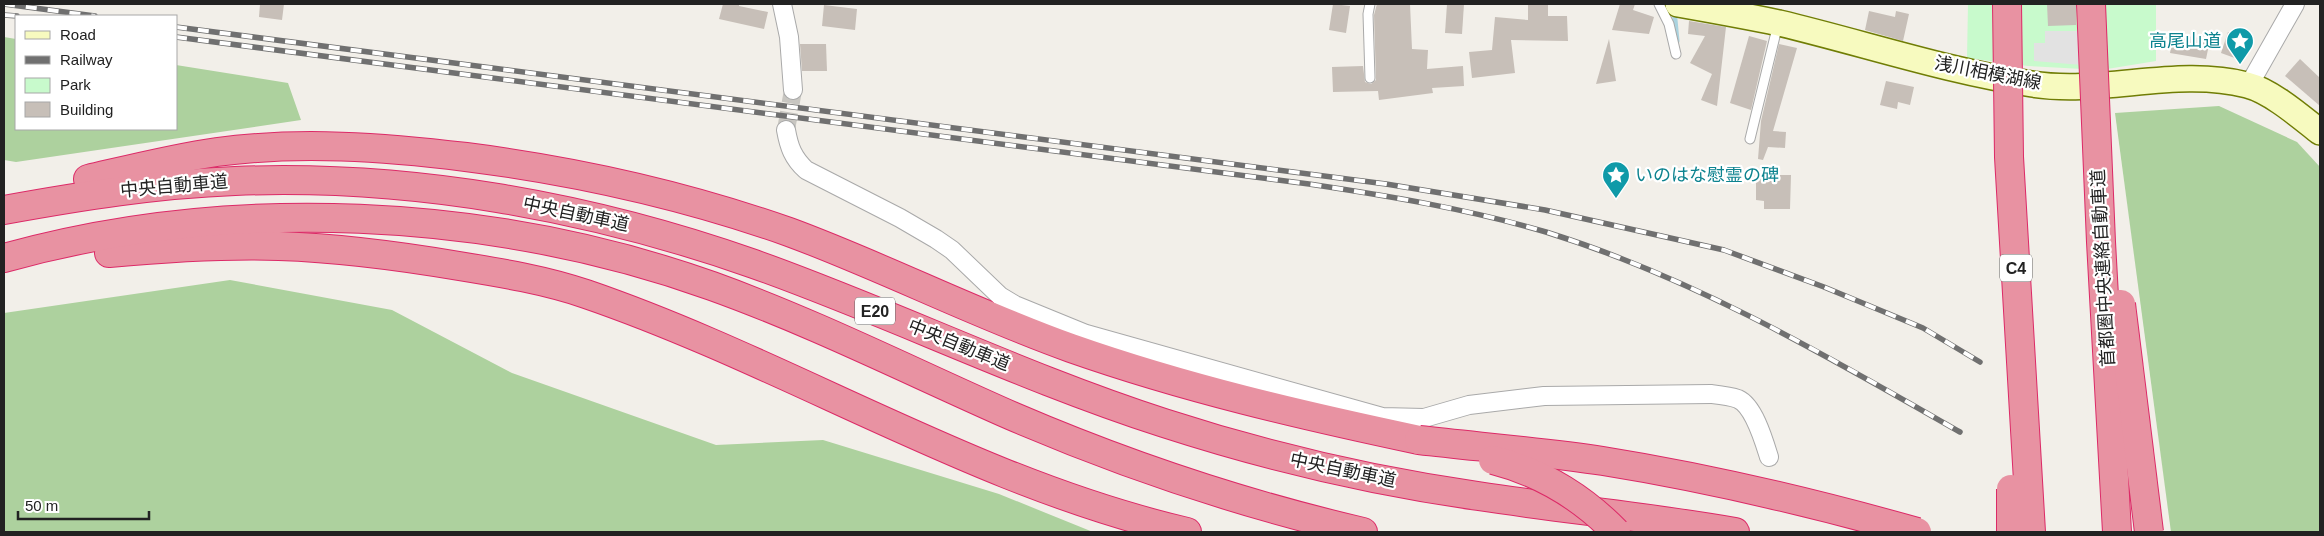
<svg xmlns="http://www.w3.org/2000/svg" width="2324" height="536" font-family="Arial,'Noto Sans JP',sans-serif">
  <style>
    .forest { fill: #add19e }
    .park { fill: #c8facc }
    .parking { fill: #e2e2e2 }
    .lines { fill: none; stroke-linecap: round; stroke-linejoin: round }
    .stream { stroke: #aad3df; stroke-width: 5 }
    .building { fill: #c7bfb8 }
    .minor-tunnel { stroke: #c8c6c1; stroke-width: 18; stroke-dasharray: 18 9; stroke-linecap: butt }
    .service-casing { stroke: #a9a9a9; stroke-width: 11 }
    .minor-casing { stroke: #a9a9a9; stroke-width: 20 }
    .secondary-casing { stroke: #707d05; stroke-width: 28 }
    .motorway-casing { stroke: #dc2a67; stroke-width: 30 }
    .service { stroke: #fff; stroke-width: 9 }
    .minor { stroke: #fff; stroke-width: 18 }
    .secondary { stroke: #f7fabf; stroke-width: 25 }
    .motorway { stroke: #e892a2; stroke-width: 28 }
    .rail-casing { stroke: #707070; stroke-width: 5.5 }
    .rail { stroke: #fff; stroke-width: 4; stroke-dasharray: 11; stroke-linecap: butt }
    .motorway-bridge-casing { stroke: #dc2a67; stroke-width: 30; stroke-linecap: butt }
    .motorway-bridge { stroke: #e892a2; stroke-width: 28 }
    .labels { text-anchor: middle; stroke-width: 4.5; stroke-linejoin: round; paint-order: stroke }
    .shield { fill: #fff; stroke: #646464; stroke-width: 1 }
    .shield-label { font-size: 16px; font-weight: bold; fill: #222 }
    .culture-label { font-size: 18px; fill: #0d838f; stroke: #fff; text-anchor: end }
    .street-label { font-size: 18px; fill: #222; stroke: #fff }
  </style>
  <rect width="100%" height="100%" fill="#f2efe9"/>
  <g class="forest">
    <polygon points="4,37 16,39 16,129 176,129 176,65 288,83 301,120 16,162 4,160"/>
    <polygon points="2219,106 2297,142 2320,167 2320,532 2171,532 2115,113"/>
    <polygon points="230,280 392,310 512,373 716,445 823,440 999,494 1093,532 4,532 4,313"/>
  </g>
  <polygon class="park" points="1968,4 2156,4 2156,61 2101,70 2028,66 1967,58"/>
  <polygon class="parking" points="2045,31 2079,31 2082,65 2034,61 2034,43 2045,43"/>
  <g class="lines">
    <polyline class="stream" points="1674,9 1677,41"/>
  </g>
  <g class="building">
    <polygon points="260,4 284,4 282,20 259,17"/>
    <polygon points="723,4 739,4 739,6 768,12 764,29 719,19"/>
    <polygon points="1333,4 1350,6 1346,33 1329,30"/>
    <polygon points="1377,4 1410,4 1412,49 1428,50 1427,69 1463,66 1464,86 1432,88 1433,93 1379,100 1378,91 1333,92 1332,67 1363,66 1365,82 1371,84 1376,80 1374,15"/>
    <polygon points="1447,4 1464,4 1462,34 1445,33"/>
    <polygon points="1528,4 1548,4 1548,16 1567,16 1568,41 1511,40 1515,73 1472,78 1469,52 1492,50 1495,17 1528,20"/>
    <polygon points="1620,4 1635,4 1633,10 1654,17 1649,34 1612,30"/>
    <polygon points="2047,4 2076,4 2076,25 2048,26"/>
    <polygon points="824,5 857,9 855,30 822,26"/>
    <polygon points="1869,11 1895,17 1896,11 1909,14 1903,41 1865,30"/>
    <polygon points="1689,21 1726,27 1717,106 1701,100 1712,74 1690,63 1705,36 1688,34"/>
    <polygon points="2228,32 2250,39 2243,61 2221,53"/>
    <polygon points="2183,35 2210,40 2206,59 2170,53 2173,38 2182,39"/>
    <polygon points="1749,36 1767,41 1751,110 1730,103"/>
    <polygon points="1609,39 1616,81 1596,84"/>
    <polygon points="800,44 826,44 827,71 802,71"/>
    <polygon points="1779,44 1797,48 1773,131 1786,132 1785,148 1768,147 1763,160 1758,159 1761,121"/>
    <polygon points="2300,59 2320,78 2320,106 2285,76"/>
    <polygon points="1886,81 1914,87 1910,105 1898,102 1897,109 1880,105"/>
    <polygon points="1756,175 1791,175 1790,209 1764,209 1764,201 1756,200"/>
  </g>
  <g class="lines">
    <polyline class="minor-tunnel" points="786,130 793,90"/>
    <g class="service-casing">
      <g id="service">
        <polyline points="1659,4 1669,24 1676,54"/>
        <polyline points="1370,78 1368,14 1370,4"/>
        <polyline points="1750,139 1778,24"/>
      </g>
    </g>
    <g class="minor-casing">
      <g id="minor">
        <polyline points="782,4 789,37 793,90"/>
        <polyline points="2249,85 2295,4"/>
        <path d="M786 130C789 147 793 158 806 170L900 218 936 239 952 250 1000 296 1015 305 1086 334 1382 417 1424 418 1469 405 1544 396 1711 394C1720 395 1730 396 1738 399 1754 406 1764 441 1769 457"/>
      </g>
    </g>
    <g class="secondary-casing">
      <path id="secondary" d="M1678 4C1712 10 1746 16 1779 23 1863 43 1946 71 2032 84 2103 95 2177 67 2247 85 2271 91 2301 117 2320 132"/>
    </g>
    <g class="motorway-casing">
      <g id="motorway">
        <path d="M88 179C131 169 174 158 217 152 299 141 384 147 466 157 576 171 684 195 789 232 884 267 975 314 1071 348 1185 388 1301 415 1419 440"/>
        <path d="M4 210C81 196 157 184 235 181 410 174 589 206 754 264 892 313 1024 378 1164 423 1266 456 1371 481 1478 496 1563 509 1650 517 1735 532"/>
        <path d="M109 253C165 248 222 244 279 246 339 248 400 256 459 266 502 273 545 280 586 294 790 364 975 483 1187 532"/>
        <path d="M4 258C230 195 490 207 712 286 815 323 912 372 1012 416 1126 465 1243 504 1363 532"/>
      </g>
    </g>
    <use href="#service" class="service"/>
    <use href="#minor" class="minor"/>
    <use href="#secondary" class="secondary"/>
    <use href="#motorway" class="motorway"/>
    <g class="rail-casing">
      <g id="rail">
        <polyline points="4,4 95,16"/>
        <polyline points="4,15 17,16"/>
        <polyline points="176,27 1386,184 1545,210 1724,250 1824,287 1923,328 1980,362"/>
        <path d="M176 37 1309 184C1389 196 1468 209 1546 232 1694 278 1827 356 1960 432"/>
      </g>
    </g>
    <use href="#rail" class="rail"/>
    <g class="motorway-bridge-casing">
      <g id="motorway-bridge">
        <polyline points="2007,4 2009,157 2031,532"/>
        <polyline points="2091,4 2101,242 2117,532"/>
        <polyline points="2121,304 2149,532"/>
        <path d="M1419 440C1480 447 1542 452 1603 461 1709 478 1814 503 1917 532"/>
        <path d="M1493 460C1540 472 1582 497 1616 532"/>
        <polyline points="2011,489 2011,532"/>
      </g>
    </g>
    <use href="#motorway-bridge" class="motorway-bridge"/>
  </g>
  <defs>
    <g id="sight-pin" transform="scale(1.4375)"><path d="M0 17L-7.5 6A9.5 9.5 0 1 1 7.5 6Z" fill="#0f9aa8" stroke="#fff"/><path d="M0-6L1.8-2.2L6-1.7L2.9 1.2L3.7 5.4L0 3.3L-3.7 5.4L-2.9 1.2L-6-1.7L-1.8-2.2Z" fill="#fff"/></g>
  </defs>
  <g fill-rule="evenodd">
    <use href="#sight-pin" x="2240" y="41"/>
    <use href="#sight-pin" x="1616" y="175"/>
  </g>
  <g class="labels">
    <g class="shield">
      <rect x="2000" y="254.5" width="32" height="27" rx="4"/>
      <rect x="855" y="297.5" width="40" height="27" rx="4"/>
    </g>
    <g class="shield-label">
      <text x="2016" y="274">C4</text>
      <text x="875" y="317">E20</text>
    </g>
    <g class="culture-label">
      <text x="2221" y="47">高尾山道</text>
      <text x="1635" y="181" text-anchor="start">いのはな慰霊の碑</text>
    </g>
    <g class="street-label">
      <text transform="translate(1988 73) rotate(11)" y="6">浅川相模湖線</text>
      <text transform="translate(174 186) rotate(-5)" y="6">中央自動車道</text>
      <text transform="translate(576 214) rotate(12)" y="6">中央自動車道</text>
      <text transform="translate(2103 268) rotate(-93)" y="6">首都圏中央連絡自動車道</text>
      <text transform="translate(959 345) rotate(22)" y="6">中央自動車道</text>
      <text transform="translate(1343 470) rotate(12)" y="6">中央自動車道</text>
    </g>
  </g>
  <rect width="2324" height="536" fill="none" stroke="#222222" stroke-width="10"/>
  <rect x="15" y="15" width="162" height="115" fill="#ffffff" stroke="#a7a7a7"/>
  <rect x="25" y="31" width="25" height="8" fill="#f7fabf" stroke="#a7a7a7"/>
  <text x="60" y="40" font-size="15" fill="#222222">Road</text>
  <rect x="25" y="56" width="25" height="8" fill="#707070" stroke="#a7a7a7"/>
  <text x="60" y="65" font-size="15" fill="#222222">Railway</text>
  <rect x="25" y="78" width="25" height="15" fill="#c8facc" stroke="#a7a7a7"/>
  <text x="60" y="90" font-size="15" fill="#222222">Park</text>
  <rect x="25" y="102" width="25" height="15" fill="#c7bfb8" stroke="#a7a7a7"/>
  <text x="60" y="115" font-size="15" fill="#222222">Building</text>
  <path d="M18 511v8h131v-8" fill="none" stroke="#222222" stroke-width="2.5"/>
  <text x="25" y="511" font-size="15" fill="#222222" stroke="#ffffff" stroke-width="4" paint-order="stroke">50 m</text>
</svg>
